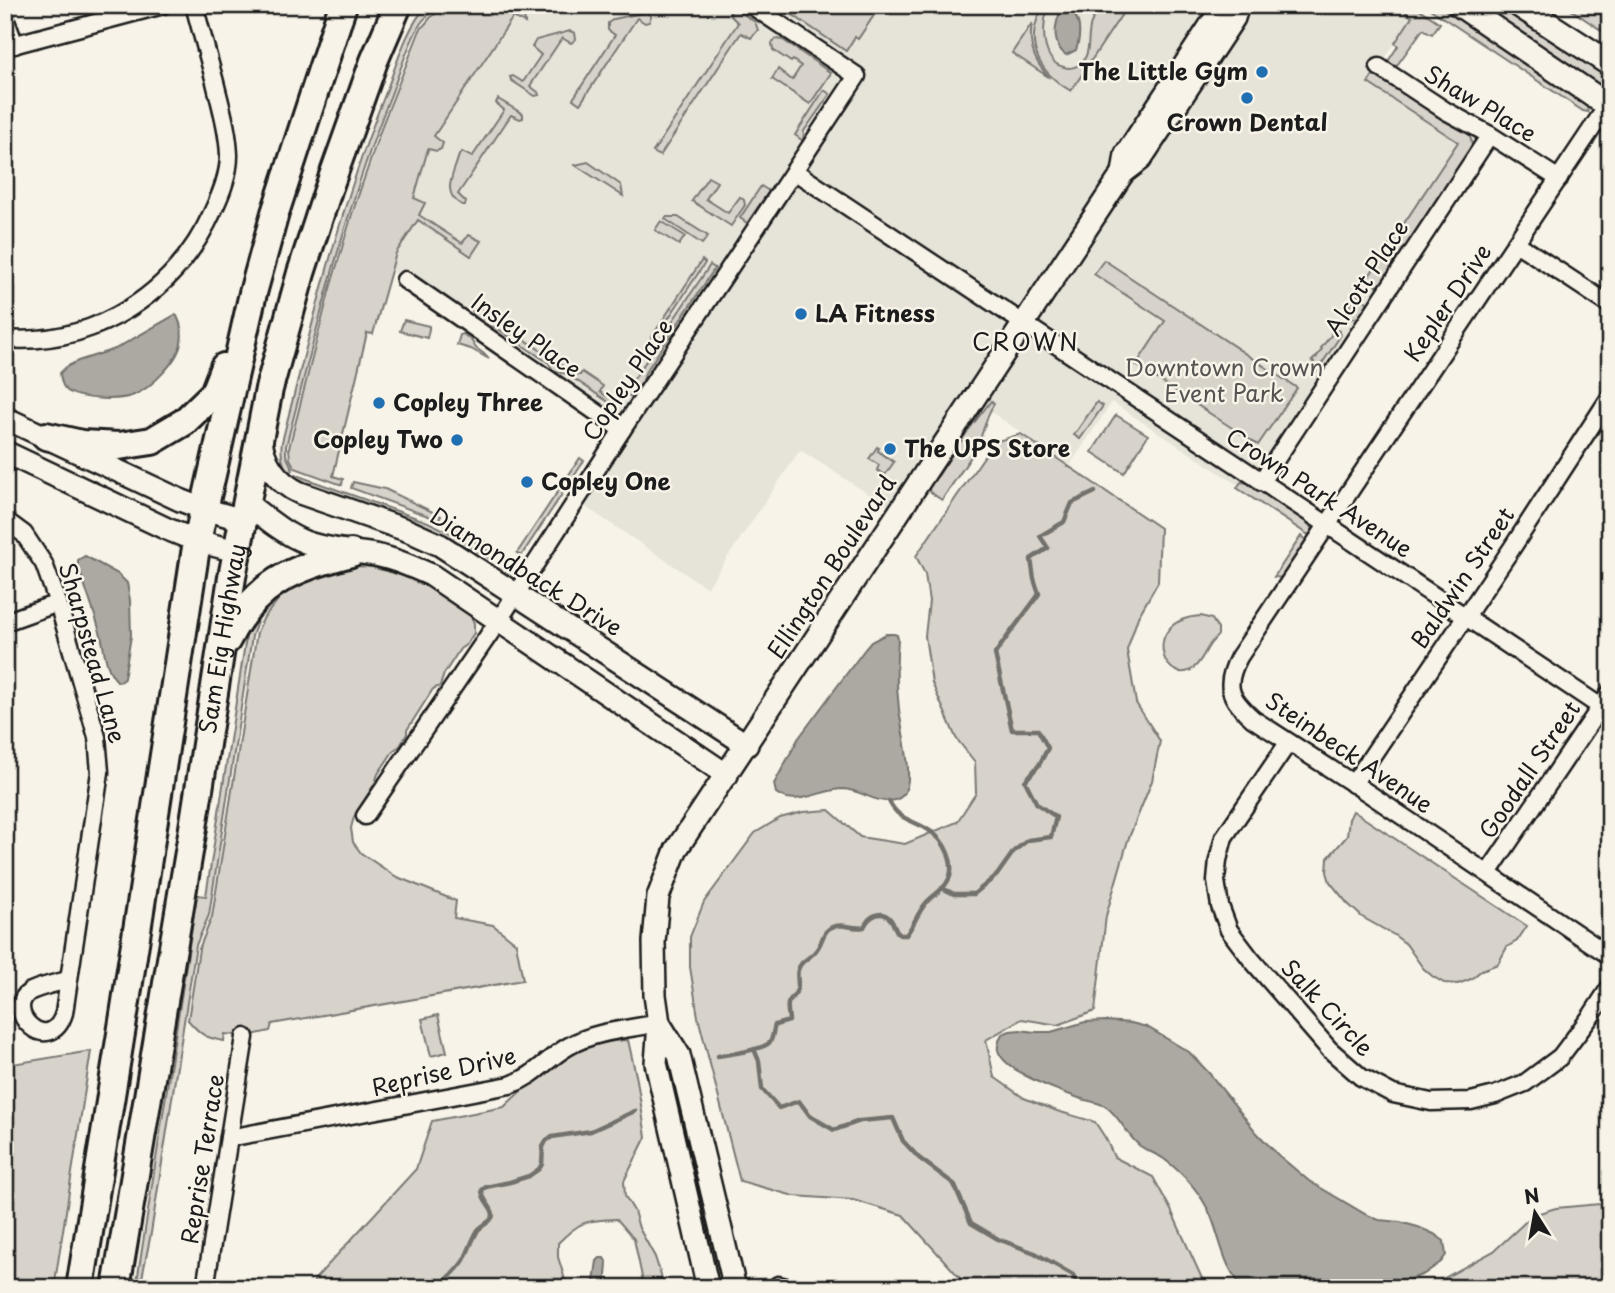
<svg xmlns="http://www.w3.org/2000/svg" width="1615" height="1293" font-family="'Playpen Sans',sans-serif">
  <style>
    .built { fill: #e6e3d9 }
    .green { fill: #d7d3cb; stroke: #7a7874; stroke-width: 2 }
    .water { fill: #aca9a2; stroke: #72716c; stroke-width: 2 }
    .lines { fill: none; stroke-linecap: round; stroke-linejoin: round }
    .stream { stroke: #72716c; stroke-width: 4.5 }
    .minor-casing { stroke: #1c1c1c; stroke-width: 21 }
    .tertiary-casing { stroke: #1c1c1c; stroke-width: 26 }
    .secondary-casing { stroke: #1c1c1c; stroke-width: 28 }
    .primary-casing { stroke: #1c1c1c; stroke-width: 32 }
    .minor { stroke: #f7f3e8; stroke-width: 16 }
    .tertiary { stroke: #f7f3e8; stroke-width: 21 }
    .secondary { stroke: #f7f3e8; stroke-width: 23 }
    .primary { stroke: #f7f3e8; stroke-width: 26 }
    .poi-dot { fill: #1f6fb2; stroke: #f7f3e8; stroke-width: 2.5 }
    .labels { text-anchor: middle; stroke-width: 5; stroke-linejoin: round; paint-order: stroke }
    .poi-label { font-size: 23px; font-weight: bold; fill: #1c1c1c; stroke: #f7f3e8; text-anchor: start }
    .street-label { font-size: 23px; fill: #1c1c1c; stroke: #f7f3e8 }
    .park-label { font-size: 23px; fill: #545351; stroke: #f7f3e8 }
    .neighbourhood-label { font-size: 24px; letter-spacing: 2px; fill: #1c1c1c; stroke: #f7f3e8 }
  </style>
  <rect width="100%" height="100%" fill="#f7f3e8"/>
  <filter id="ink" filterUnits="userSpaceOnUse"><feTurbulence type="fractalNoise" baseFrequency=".0143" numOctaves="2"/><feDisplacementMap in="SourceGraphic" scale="14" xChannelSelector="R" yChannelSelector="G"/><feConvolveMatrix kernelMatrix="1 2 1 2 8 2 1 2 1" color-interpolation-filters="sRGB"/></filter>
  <g filter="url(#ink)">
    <polygon class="built" points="457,5 1413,5 1418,8 1380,66 1490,136 1253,495 1112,402 1070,465 979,404 903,516 800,450 707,588 577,501 623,431 361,249"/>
    <g class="green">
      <path d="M427 5H441C434 11 426 16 421 23 409 41 398 77 390 97 345 210 317 329 286 446V455L293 470 288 474C282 463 280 454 282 442 312 324 340 206 386 92 397 63 406 29 427 5Z"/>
      <polygon points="447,5 543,5 523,10 525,23 513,17 434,136 443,143 441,149 437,151 428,149 414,198 425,203 419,215 462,243 469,235 481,241 471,256 418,220 396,253 373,334 367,333 333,476 343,479 342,485 295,468 290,459 289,448 329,292 352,214 383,123 420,30 431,17"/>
      <polygon points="778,5 881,5 858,39 855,37 846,51"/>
      <path d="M1044 5H1050C1040 22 1041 63 1064 67 1070 69 1076 67 1080 64 1091 55 1087 40 1090 28 1091 20 1095 14 1100 8L1098 5H1128L1071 91C1036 71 1023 41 1044 5Z"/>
      <polygon points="1401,5 1413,5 1440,23 1432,34 1423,29 1395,68 1387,63 1398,46 1395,43 1412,17 1406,13 1408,10"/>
      <polygon points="1424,5 1437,5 1586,103 1588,112 1583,111"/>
      <polygon points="1473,5 1500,5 1534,25 1610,76 1610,96"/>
      <polygon points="1564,5 1601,5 1610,12 1610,36"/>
      <polygon points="733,9 737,10 755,22 758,30 751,38 741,33 660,156 653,152 738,23 730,15 730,12"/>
      <polygon points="646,12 651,16 649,22 645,23 637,18 580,104 573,99 615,35 608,30 608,23 614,19"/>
      <path d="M1032 23C1028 46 1034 62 1050 78L1012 53Z"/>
      <polygon points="570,31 575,33 576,39 571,43 562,38 530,86 538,92 539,95 535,96 511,80 510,77 513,76 523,82 541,55 532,47 536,40"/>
      <polygon points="776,39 783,40 831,73 810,104 772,79 778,69 792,80 801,66 793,60 791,62 773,50 772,43"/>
      <path d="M1375 72 1466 129C1476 143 1473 161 1457 169L1396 262V266L1383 284 1377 286 1367 279 1458 142 1368 83Z"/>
      <polygon points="824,90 830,94 804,131 803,141 795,135"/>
      <path d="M498 99 523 114V118L520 119 511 115 458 194 466 202 465 205H462C440 193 454 174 459 155L462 152 472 157 504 110 496 103Z"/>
      <polygon points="588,162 621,185 623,196 575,165"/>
      <polygon points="708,177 717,182 706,199 728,213 740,197 744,200 745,205 731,226 692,201"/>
      <polygon points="761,186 769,191 747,223 740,218"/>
      <polygon points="666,217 678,217 708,236 702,244 665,219"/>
      <polygon points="661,221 685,236 679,245 655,230"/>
      <polygon points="702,260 705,263 643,357 640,355"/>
      <polygon points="1104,260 1297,388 1258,445 1136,365 1165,321 1094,274"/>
      <polygon points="710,265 715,268 645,373 643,381 633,397 624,394"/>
      <polygon points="1357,295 1367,302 1368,308 1363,316 1351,319 1343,315"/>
      <path d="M474 306H477L576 375H580L582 372 603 386 600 392 612 400 610 403 567 374 553 371 549 363 495 327C483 328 476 322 472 310Z"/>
      <polygon points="404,320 429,326 429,329 427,338 400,331"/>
      <polygon points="1334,328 1339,331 1341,335 1317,371 1311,367 1314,362 1312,361 1315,358 1316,358 1322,349 1321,348 1332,334 1331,333"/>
      <polygon points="463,334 471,340 476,348 487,356 489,359 471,349 457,345 460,335"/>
      <path d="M991 401 994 404C985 417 984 432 977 446 967 465 953 482 942 500L930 492 928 485 932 479 938 476 967 432Z"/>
      <polygon points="1097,402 1103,406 1080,439 1074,435"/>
      <polygon points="1116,415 1148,435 1124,473 1092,452"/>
      <polygon points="1021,434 1160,528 1158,582 1138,617 1127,650 1136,703 1160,741 1152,781 1128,840 1106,916 1095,1011 1058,1025 1022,1019 986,1040 994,1077 1024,1098 1057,1111 1095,1122 1106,1139 1114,1157 1153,1177 1171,1210 1204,1283 1212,1288 969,1288 903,1215 853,1200 794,1196 740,1181 698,1017 690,967 690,937 704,902 755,833 780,818 803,812 829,810 860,837 905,844 957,822 976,793 975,762 956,738 932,683 925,636 929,601 925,574 916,556 994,442"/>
      <polygon points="877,447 879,448 878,451 894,462 885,475 877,470 879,465 869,459"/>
      <polygon points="580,458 584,461 521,556 517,553"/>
      <polygon points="296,474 304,478 428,522 453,534 492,560 489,565 306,486 292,478"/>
      <polygon points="353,482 385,489 441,516 439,520 351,488"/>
      <polygon points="1241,482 1249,483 1307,522 1312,529 1311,535 1307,534 1237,488"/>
      <polygon points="450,519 495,549 497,552 495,556 448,524"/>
      <polygon points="1301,536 1308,542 1284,578 1274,577"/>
      <path d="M340 565 372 567 407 577 427 586 470 615 474 623V633L467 644 460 649 444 674 440 686 433 689 407 730V734L400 746 394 750 378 774 375 783 354 817 351 828 353 842 361 853 395 876 456 901 454 918 493 925 516 943 523 980 272 1024 270 1031 252 1035 239 1032 235 1035 225 1034 224 1041C205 1038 200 1034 188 1020L199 949 212 917 257 632 264 617 278 600 274 592Z"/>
      <path d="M274 600 258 619 252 636 209 915 196 945 151 1233 140 1288H136L197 895 206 896 246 637C251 616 256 612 274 600Z"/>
      <path d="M1201 616 1212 619 1218 629V635C1216 638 1213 640 1211 643 1204 652 1201 664 1191 670 1162 685 1141 619 1201 616Z"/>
      <polygon points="1353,811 1527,926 1517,941 1507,947 1498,964 1482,970 1471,979 1458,984 1444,983 1432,976 1423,968 1406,944 1394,935 1362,917 1347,903 1330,882 1327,872 1328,858 1347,836 1349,819"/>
      <polygon points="438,1015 447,1052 431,1056 422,1019"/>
      <path d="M628 1040 637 1080 646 1137 624 1181 625 1196 634 1211 639 1228 655 1257 665 1288H641L642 1277 634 1239 617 1219C586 1220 580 1221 558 1243V1257L566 1283 565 1288H312L315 1279 416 1169 432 1121 504 1107 524 1088 568 1055 594 1045 614 1041Z"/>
      <polygon points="91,1051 54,1288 5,1288 5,1061 7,1065"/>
      <polygon points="1600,1204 1610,1208 1610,1288 1426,1288 1494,1251 1533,1215 1556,1208"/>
    </g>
    <g class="water">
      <path d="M1066 9C1082 14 1081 37 1076 50L1066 55C1053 46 1054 29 1059 15Z"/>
      <path d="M175 315 177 316C181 324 183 334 181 343 178 361 151 388 134 395 120 401 83 400 69 392 62 388 61 380 60 373L66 367 78 361 115 349Z"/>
      <path d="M85 556 118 574 127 583 130 600 131 636 124 678 122 681 118 682C105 669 105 653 101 635 94 612 86 589 78 566V560Z"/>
      <path d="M886 634H894L897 635 898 639C896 663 896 685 899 709 901 728 913 772 906 789 905 795 901 798 895 800 876 805 862 790 843 789 821 789 796 808 776 793L774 784 798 739 865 649 871 642Z"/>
      <path d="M1106 1021 1131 1023 1147 1027 1189 1052 1209 1073 1257 1133 1277 1154 1309 1181 1365 1214 1379 1220 1400 1222 1418 1227 1434 1234 1444 1241 1446 1255 1441 1262 1424 1274 1389 1288H1245C1224 1271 1221 1240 1211 1216 1201 1193 1184 1174 1164 1159 1157 1154 1147 1151 1140 1146 1126 1135 1120 1116 1105 1106 1097 1102 1087 1101 1079 1098 1059 1091 1004 1072 998 1050 997 1045 1000 1038 1002 1034L1010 1031 1020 1030 1035 1032H1051L1085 1022Z"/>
      <polygon points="600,1258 604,1258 607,1263 605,1288 593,1288 597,1261"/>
    </g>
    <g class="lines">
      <g class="stream">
        <path d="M942 888 954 894H974L997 875 1014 851 1028 840 1051 837 1056 817 1037 804 1025 781 1039 765 1048 748 1038 730H1012L995 654C1009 633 1025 614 1039 594L1034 579 1031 559 1048 548 1040 536 1064 522 1072 503 1095 492"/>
        <polyline points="754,1049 759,1061 762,1089 779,1108 799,1101 810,1116 834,1130 860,1121 893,1118 903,1141 919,1158 954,1184 971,1223 998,1239 1035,1253 1073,1275 1080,1288"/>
        <path d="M718 1056C729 1054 764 1050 770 1042 773 1038 773 1030 775 1025L789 1021C789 1016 787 1009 788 1004 789 999 795 996 797 990 800 982 794 972 801 964 806 958 813 956 817 949 823 942 822 931 832 927 843 922 853 930 864 927 869 916 882 908 891 920 895 926 894 930 900 935H906C914 925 918 912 926 903 932 896 940 892 946 884 959 866 945 839 927 829 911 819 898 820 889 801"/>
        <path d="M438 1288C447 1279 457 1271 464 1260 469 1250 472 1240 478 1230 482 1225 493 1221 493 1215 493 1207 482 1201 482 1190L486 1187 510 1182 529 1176 539 1169 542 1164 543 1147 546 1141 552 1137 591 1131 635 1111"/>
      </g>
      <g class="minor-casing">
        <g id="minor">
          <polyline points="5,18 15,45"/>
          <polyline points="5,47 163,5"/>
          <polyline points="1379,67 1446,111 1490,135 1559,179"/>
          <path d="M1607 106 1239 657C1223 687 1230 698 1253 719L1368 793 1610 956"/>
          <path d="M794 171C1065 354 1339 531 1610 713"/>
          <polyline points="1516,243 1610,305"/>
          <polyline points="405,280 622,430"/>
          <path d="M5 339C96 346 176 293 213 211 221 194 229 175 229 155 228 130 221 107 215 82 208 57 201 31 194 5"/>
          <polyline points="1261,482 1490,135"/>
          <path d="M5 520 24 534 44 564 58 603 97 737 100 772 64 1013C50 1059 0 1010 31 991 42 986 56 983 68 980"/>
          <polyline points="5,622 58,603"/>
          <polyline points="1288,743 1224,837 1218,860 1216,881 1220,906 1229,930 1251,959 1329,1049 1361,1077 1393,1094 1431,1102 1471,1101 1495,1095 1525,1083 1560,1057 1591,1016 1610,987"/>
          <polyline points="1353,784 1512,548 1610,397"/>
          <polyline points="365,816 499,620 622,430 857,76 751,5"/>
          <polyline points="1488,873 1610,693"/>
          <path d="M229 1138 510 1085C537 1075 546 1059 569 1046 595 1031 630 1029 659 1023"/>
          <polyline points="778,1285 791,1288"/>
          <polyline points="205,1288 245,1037"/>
        </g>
      </g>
      <g class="tertiary-casing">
        <g id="tertiary">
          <polyline points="1123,173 1126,154 1220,11 1227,5"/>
          <polyline points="5,418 180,500 204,509 243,520"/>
          <path d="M260 435C263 462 276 482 300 493L409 531 440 545 747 745"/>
          <polyline points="5,452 167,529 197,541 236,551"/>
          <path d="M246 503C265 517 284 534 305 542 327 550 352 551 375 555 395 559 413 567 431 575L727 775"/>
          <polyline points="659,1023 679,1055 735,1288"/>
          <polyline points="708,1288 656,1063 659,1023 655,995 654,942 658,897 676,850 1123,173 1140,160 1234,18 1238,5"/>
        </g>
      </g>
      <g class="secondary-casing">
        <g id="secondary">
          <polyline points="1460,5 1610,107"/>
          <polyline points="1519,5 1610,64"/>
        </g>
      </g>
      <g class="primary-casing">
        <g id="primary">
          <polyline points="46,436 82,444 119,446 152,441 184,422 214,393 224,367"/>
          <path d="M227 640C255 583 292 569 351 553"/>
          <polyline points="80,1288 123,1021 197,541 253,293 275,213 343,5"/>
          <path id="s1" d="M116 1288 193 828 232 577 269 389 301 273 328 190 374 61 398 5"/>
        </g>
      </g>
      <use href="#minor" class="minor"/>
      <use href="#tertiary" class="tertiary"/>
      <use href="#secondary" class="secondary"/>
      <use href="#primary" class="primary"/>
    </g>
  </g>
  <g class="poi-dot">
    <circle cx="1262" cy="72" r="7"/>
    <circle cx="1247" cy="98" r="7"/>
    <circle cx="801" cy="314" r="7"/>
    <circle cx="379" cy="403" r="7"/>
    <circle cx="457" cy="440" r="7"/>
    <circle cx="890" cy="449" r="7"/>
    <circle cx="527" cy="482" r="7"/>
  </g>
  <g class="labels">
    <g class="poi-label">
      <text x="1248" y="80" text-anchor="end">The Little Gym</text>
      <text x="1247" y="131" text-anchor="middle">Crown Dental</text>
      <text x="815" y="322">LA Fitness</text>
      <text x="393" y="411">Copley Three</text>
      <text x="443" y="448" text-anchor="end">Copley Two</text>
      <text x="904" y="457">The UPS Store</text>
      <text x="541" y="490">Copley One</text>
    </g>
    <g class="street-label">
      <text transform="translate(1480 104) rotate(31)" y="8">Shaw Place</text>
      <text transform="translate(1367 278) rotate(-57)" y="8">Alcott Place</text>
      <text transform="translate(1448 303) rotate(-56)" y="8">Kepler Drive</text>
      <text transform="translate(526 336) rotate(35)" y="8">Insley Place</text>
      <text transform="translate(628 380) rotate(-56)" y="8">Copley Place</text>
      <text transform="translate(1319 493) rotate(33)" y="8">Crown Park Avenue</text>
      <text transform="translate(832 567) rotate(-57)" y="8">Ellington Boulevard</text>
      <text transform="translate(526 572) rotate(32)" y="8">Diamondback Drive</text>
      <text transform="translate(1463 578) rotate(-56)" y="8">Baldwin Street</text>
      <text dy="8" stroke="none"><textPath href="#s1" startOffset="658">Sam Eig Highway</textPath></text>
      <text transform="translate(92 653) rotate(74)" y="8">Sharpstead Lane</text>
      <text transform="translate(1349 753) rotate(34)" y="8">Steinbeck Avenue</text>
      <text transform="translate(1530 770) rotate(-56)" y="8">Goodall Street</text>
      <text transform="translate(1327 1008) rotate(47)" y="8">Salk Circle</text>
      <text transform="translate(444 1072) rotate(-13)" y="8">Reprise Drive</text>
      <text transform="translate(203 1159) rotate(-81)" y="8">Reprise Terrace</text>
    </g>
    <g class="park-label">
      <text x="1224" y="376">Downtown Crown<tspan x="1224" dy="26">Event Park</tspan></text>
    </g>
    <g class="neighbourhood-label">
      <text x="1026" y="351">CROWN</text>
    </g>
  </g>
  <rect width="1615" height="1293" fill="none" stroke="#f7f3e8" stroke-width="28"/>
  <rect x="14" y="14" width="1587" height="1265" fill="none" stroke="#1c1c1c" stroke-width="2.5" filter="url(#ink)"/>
  <g transform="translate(1535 1213) rotate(349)" stroke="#f7f3e8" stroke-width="5" paint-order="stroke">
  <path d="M0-5L12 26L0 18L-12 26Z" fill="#1c1c1c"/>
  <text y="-10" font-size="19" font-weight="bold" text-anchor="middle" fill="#1c1c1c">N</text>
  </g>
</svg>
